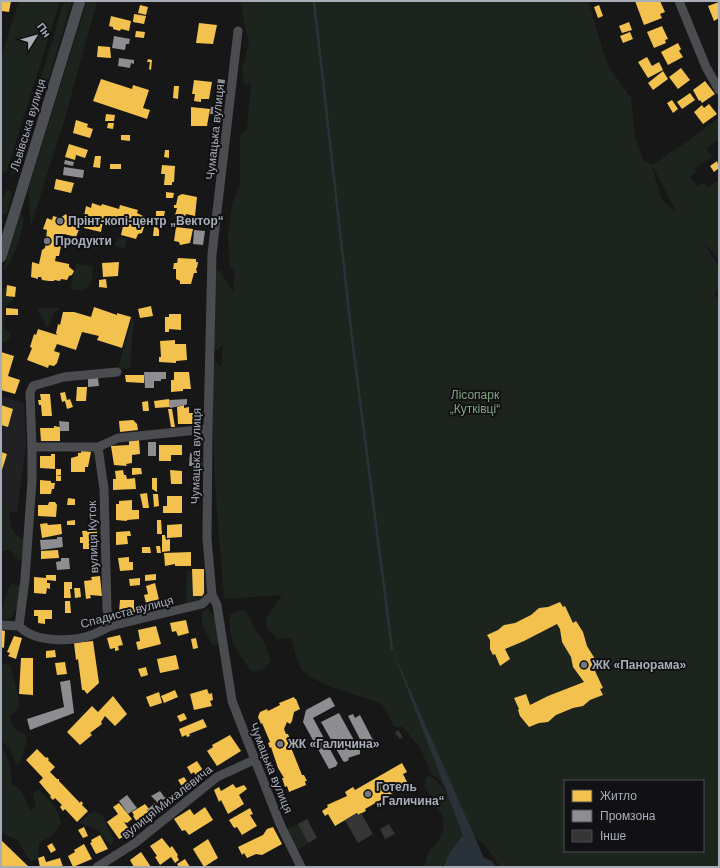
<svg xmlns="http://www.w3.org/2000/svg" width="720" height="868" font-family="Arial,sans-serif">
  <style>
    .built { fill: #212123 }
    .green { fill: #1d241e; fill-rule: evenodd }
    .water { fill: #2a3239 }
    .homes { fill: #f2c14e }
    .industry { fill: #8d8d92 }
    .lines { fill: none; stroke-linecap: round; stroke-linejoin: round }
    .stream { stroke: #2a3239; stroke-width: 2.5 }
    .building { fill: #353536 }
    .minor { stroke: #4b4c50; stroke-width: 9 }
    .major { stroke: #4d4f52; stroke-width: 11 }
    .poi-dot { fill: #757880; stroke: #111113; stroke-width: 1.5 }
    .labels { text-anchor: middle; stroke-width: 4; stroke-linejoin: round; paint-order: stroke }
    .street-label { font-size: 12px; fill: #a8adb8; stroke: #111113 }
    .poi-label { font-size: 12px; font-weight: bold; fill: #a8adb8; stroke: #111113; text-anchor: start }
    .park-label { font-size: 12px; fill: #7fa381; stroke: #111113 }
  </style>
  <rect width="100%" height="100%" fill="#171717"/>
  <polygon class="built" points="1,396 24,403 26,445 17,513 1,508"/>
  <g class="green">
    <polygon points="19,1 60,1 6,173 1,171 1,57"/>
    <polygon points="64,1 72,1 47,84 38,88"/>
    <polygon points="87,1 97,1 65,118 31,225 28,190"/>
    <path d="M240 1H588L608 66 631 98 635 138 644 161 651 164 662 200 677 213 652 165 685 143 719 117V139L706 149 712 157 694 169 696 172 690 176 698 187 704 182 708 187 719 180 718 260 701 238 719 267V288L714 294 719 301V867H500L485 845 467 830 441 867H424L429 850 436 845 444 828 442 815 425 787 426 778 430 776 436 780 451 798 438 778 432 775 421 750 403 727H395L381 703C363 697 315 684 303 671 297 664 294 647 291 638L277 639 266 627V618L282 595 224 599 215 483 211 386 213 359 221 367 223 345 213 352 215 270 220 271 233 292 235 271 230 266 228 237 232 204 240 184V136L247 129 251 83 244 85 242 70 249 43ZM565 781H703V851H565Z"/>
    <polygon points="26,150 19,174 11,174 18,151"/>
    <polygon points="6,190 11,191 12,195 7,213 1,215 1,205"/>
    <path d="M21 213C29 222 12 263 3 271Z"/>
    <polygon points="118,237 127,239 124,249 115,246"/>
    <polygon points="76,264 93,266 91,283 84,290 70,289"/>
    <polygon points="8,286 13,300 5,307 4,328 11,334 9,339 1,344 1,290"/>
    <polygon points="37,308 60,308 54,313 49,327 46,326"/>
    <polygon points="132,318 134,319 130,368 118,369"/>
    <path d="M3 502 10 505C11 523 6 531 25 540L24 559 19 560 9 550 1 551V503Z"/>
    <path d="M201 569 202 578 208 584C205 601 202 599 186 603L187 571Z"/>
    <path d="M12 584 21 586 19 607 14 611 13 616 8 620 1 619C1 610 6 590 12 584Z"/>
    <polygon points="207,608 217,619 219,643 216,645 212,645 202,624 202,613"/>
    <path d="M244 609 249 616 254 629 263 639 271 661 264 669 252 672C237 653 227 639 230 614Z"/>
    <path d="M6 663 11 667C13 674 20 702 20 707L9 716C12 726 13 730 24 733L27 740 21 760 17 765 9 747 1 741V666Z"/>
    <path d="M1 745 10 765 12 785C24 789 25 801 31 811L36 806 33 793 39 790C49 799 59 810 61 824L53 835 39 843 38 858 33 861 28 858 18 840 1 833Z"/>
    <polygon points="95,812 102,815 114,840 111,846 98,830 79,823 89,814"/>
    <polygon points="298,824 308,843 297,851 287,829"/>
  </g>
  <polygon class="water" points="392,649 484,858 492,861 496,867 443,867 449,854 463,835"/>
  <g class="homes">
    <polygon points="1,1 11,1 9,12 1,11"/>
    <polygon points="635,1 660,1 665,12 660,14 662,18 644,25"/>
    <polygon points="719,2 719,18 714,21 708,6"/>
    <polygon points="140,5 148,7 146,15 138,13"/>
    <polygon points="599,5 603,16 598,18 594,7"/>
    <polygon points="134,14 146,16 144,24 133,22"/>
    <polygon points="111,16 131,21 129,31 121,29 120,31 113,29 113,27 109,26"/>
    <polygon points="629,22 632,30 622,33 619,26"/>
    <polygon points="199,23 217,25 213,44 196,43"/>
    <polygon points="662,26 668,39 665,40 666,43 654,48 647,32"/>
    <polygon points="136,31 145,32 144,38 135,37"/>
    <polygon points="630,32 633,39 623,43 620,36"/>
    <polygon points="678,43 681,49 679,51 683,57 668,65 661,52"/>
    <polygon points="98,46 110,47 111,58 97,57"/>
    <polygon points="647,57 652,66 659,62 663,70 648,78 638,62"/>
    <polygon points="148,59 152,60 151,70 149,69 150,62 147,62"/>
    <polygon points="681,68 690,80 678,89 669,77"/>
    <polygon points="663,71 668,79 653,90 648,83"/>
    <polygon points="101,79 132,89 133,85 149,90 143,108 150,110 147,119 93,101"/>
    <polygon points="194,80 212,82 209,99 201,99 201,102 194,101 195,94 192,94"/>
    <polygon points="705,81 715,94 702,103 700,100 699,101 693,90"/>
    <polygon points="174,86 179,86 178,99 173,98"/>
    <polygon points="690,93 695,100 682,109 677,102"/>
    <polygon points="672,100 678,109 673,113 667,103"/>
    <polygon points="709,104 717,114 703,124 694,112 702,105 704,108"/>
    <polygon points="191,107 210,109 207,126 191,126"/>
    <polygon points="106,114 115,115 114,121 105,121"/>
    <polygon points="76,120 88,124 87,127 93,129 90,138 73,133"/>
    <polygon points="108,123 114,123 113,129 107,128"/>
    <polygon points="121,135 130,135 130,141 121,140"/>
    <polygon points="69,144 88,150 85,158 76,155 75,160 65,157"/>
    <polygon points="165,150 169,150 169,158 164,157"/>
    <polygon points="95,156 101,156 100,168 93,167"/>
    <polygon points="717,161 719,168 714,172 710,166"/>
    <rect x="110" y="164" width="11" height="5"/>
    <polygon points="162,165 175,166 174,182 172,182 172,185 164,185 165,174 161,174"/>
    <polygon points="56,179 74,183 71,193 54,189"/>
    <polygon points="166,192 174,193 173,198 166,198"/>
    <polygon points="182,194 197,197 195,216 186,214 185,217 175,215 177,208 174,208 174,205 176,205 178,196"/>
    <polygon points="92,203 101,206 102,204 119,209 120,205 138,210 137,213 147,218 142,233 138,234 136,239 121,235 124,222 114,219 113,223 103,221 101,232 84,228 86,216 84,216 86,206 91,208"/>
    <polygon points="156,211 165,211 164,216 156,216"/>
    <polygon points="66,214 68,218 82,222 76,237 64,234 64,245 61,246 59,256 56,256 55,261 69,264 69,267 74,271 72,275 69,276 67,280 61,279 60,281 54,280 54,281 49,281 42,280 41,277 38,277 38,279 31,277 32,262 39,264 42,250 45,248 47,230 43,229 47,218 52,220 53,216 60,218"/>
    <polygon points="159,219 166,220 166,226 159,226"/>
    <polygon points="154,227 159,228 159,236 153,236"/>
    <polygon points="176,227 193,229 190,243 180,245 179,242 174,241"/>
    <polygon points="178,258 196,259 196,262 198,262 197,268 196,268 197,273 194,273 191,284 180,284 180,281 176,279 176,269 173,269 174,263 177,263"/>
    <polygon points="119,262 118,276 103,277 102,263"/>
    <polygon points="106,279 107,288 99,287 99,280"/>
    <polygon points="7,285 16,287 15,297 6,296"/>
    <polygon points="151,306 153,316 140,318 138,309"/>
    <polygon points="94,307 117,315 117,313 131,317 122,348 97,340 99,336 82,332 76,350 57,344 54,351 60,353 57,363 54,366 49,365 48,368 27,360 32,348 30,347 34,334 36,335 38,329 57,335 56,333 58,324 60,325 63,312 74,312 91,317"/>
    <polygon points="6,308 18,309 18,315 6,315"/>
    <polygon points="169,314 181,314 181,330 169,329 169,332 165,332 165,317 169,317"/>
    <polygon points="175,340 175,344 186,344 187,360 176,361 176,363 159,362 159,357 161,357 160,341"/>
    <polygon points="1,352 14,356 8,376 20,380 15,394 1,390"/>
    <polygon points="174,372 189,372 191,389 183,389 183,391 171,392 171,380 174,380"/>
    <polygon points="125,375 144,375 144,383 126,382"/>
    <polygon points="77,387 87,387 86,401 76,401"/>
    <polygon points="65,392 67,400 70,399 73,407 67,409 65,401 62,402 60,393"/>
    <polygon points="40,394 50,394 52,416 42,416 41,405 39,405 38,400 41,400"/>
    <polygon points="169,399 170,407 155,408 154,401"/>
    <polygon points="148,401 149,411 143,411 142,402"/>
    <polygon points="1,405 13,409 8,427 1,425"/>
    <polygon points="184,405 184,408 189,407 189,413 194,413 195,424 178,424 177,407"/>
    <polygon points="168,409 172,409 175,427 171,427"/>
    <polygon points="133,420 137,424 138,430 120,432 119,421"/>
    <polygon points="54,426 60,427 60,441 41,441 40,428 54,428"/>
    <polygon points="139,440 140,454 132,455 132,463 126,464 127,466 114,465 111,446 129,445 129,441"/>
    <polygon points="159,445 182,445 182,455 171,455 171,461 159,461"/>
    <polygon points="81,450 91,452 88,467 85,467 85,472 71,472 71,458 78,456 78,453 81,453"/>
    <polygon points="1,452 7,454 1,473"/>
    <polygon points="51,454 55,454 55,469 40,468 40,456 51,456"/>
    <polygon points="132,468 141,468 142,474 132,475"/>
    <rect x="56" y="469" width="5" height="6"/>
    <polygon points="123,470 124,475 126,475 127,479 135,478 136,489 113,490 113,479 116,479 115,471"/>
    <polygon points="170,470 182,471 182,484 171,484"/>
    <polygon points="56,475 61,476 61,481 56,481"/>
    <polygon points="152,478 157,478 157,492 152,489"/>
    <polygon points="40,480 51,481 51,483 55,483 54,489 52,489 51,494 40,494"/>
    <polygon points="147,493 149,508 143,508 140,494"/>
    <polygon points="153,494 158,494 159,506 154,507"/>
    <polygon points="167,496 182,496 182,513 163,513 163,506 167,506"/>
    <polygon points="68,498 75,499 75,505 67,505"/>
    <polygon points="132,500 132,510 139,510 139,519 127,520 127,521 116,520 116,504 119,504 119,501"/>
    <polygon points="49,502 55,502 57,505 56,517 38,516 38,505 48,505"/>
    <polygon points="75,520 75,525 67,525 67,521"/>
    <polygon points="157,520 161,520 162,534 157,534"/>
    <polygon points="47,523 48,525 61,524 62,534 42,538 40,524"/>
    <polygon points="182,524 182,537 167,538 167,525"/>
    <polygon points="97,530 98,549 83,549 83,543 80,543 80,537 83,537 82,531"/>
    <polygon points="130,531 131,536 127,536 128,544 116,545 116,532"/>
    <polygon points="162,535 165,535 166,540 170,539 170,551 162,552"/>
    <polygon points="156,546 160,546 161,553 157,553"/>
    <polygon points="142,547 150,547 151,553 142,553"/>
    <polygon points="58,550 59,558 41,559 41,551"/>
    <polygon points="191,552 191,566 175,566 175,564 165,566 164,553"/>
    <polygon points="129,557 129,562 133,562 133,570 120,571 118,558"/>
    <polygon points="192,569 204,569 204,593 202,596 193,596"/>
    <polygon points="156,574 156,580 145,581 145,575"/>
    <polygon points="46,575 56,575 56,581 47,580 47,583 50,583 50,589 47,588 46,594 34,593 34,577 46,578"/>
    <polygon points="100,576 102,596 90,595 91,598 86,599 84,581 92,580 91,577"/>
    <polygon points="140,578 140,585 130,586 129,579"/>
    <polygon points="64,582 72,582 72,589 70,589 71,598 64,598"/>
    <polygon points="155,583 160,604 147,607 144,595 148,594 146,586"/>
    <polygon points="74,588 80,588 81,597 75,598"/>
    <polygon points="120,600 134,600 134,606 138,606 138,612 119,612"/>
    <polygon points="65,601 70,601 71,613 65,613"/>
    <polygon points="560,602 563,607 565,606 573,623 576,621 583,632 587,646 595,659 598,670 595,671 603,688 600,689 603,695 590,700 583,706 573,708 556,715 548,722 539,723 529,727 520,716 518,710 519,709 514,698 526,694 530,705 548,696 584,682 573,667 571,657 562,642 560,629 557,624 524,641 505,649 510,659 500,666 495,654 493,655 490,649 490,640 487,635 498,630 504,625 515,623 531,615 539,608 548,607"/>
    <polygon points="34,610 52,610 52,619 45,619 45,624 38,623 38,616 34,616"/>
    <polygon points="186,620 189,633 178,636 176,631 172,632 170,623"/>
    <polygon points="156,626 161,644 138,650 136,642 140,641 138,630"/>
    <polygon points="1,630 5,631 4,648 1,647"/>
    <polygon points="120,635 123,645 118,646 119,650 115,651 115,648 110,649 107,638"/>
    <polygon points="14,636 22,638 16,659 8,656 10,653 7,652"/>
    <polygon points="196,638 198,648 193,649 191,639"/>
    <polygon points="93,641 99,683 87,694 84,690 82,690 78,659 76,660 74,643"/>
    <polygon points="55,650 56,657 46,658 46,651"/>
    <polygon points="176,655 179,669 160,673 157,659"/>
    <polygon points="21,658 33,658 33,695 19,694"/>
    <polygon points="65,662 67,674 57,675 55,663"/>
    <polygon points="146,667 148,675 141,677 138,669"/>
    <polygon points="207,689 209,694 212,693 213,700 210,701 212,706 194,710 190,694"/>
    <polygon points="175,690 178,697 164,703 161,696"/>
    <polygon points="159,692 162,703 150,707 146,697"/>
    <polygon points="113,696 127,714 115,726 105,716 101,722 102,724 90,733 92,735 80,745 67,732 92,706 98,712"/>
    <polygon points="294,697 295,699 296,699 300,709 294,712 292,721 290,724 287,722 284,729 286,734 288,734 290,739 288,740 302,775 304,775 307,781 305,781 306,785 289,792 287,786 285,787 282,778 284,778 278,768 271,747 270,748 268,743 270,742 262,723 261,724 258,717 260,712 267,709 268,711 280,705 279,703"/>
    <polygon points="184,713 187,719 180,722 177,716"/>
    <polygon points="203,719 207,727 189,734 190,736 187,737 186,735 182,737 179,729"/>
    <polygon points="230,735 241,751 217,766 207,751 213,747 212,745"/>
    <polygon points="37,749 46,758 47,757 49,759 48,760 55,767 50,772 57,779 59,779 59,781 80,803 81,801 83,803 82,805 88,811 77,822 65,809 63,811 60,807 62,805 55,798 53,800 50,797 51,796 39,782 43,778 26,760"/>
    <polygon points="197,761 206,775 198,780 194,772 191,774 187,767"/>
    <polygon points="402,763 407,772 403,774 408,784 365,809 366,811 358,815 357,813 335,826 328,814 325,816 322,811 328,807 327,805 347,796 345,792 353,787 355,790"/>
    <polygon points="184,777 190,786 184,790 178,780"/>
    <polygon points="233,784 236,788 244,785 247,789 239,795 244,804 228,814 221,800 219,802 214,790 219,787 221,791"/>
    <polygon points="166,797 172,805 164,811 158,803"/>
    <polygon points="119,803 132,819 127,823 124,822 132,833 119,839 107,822 118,814 113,807"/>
    <polygon points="145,804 149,809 147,810 153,817 144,824 140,820 137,822 133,816 134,815 132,812"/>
    <polygon points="205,807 213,820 189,835 185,830 182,831 174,819 190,809 194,815"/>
    <polygon points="250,808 253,814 250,815 257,826 242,835 237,827 234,828 229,820"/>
    <polygon points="84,827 88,836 83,838 78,830"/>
    <polygon points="273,827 282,844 262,855 256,854 247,858 244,853 242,855 238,847 263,835 267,829"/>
    <polygon points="100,835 108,849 96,854 90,843 92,842 91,840"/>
    <polygon points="162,838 170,848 172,846 178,855 177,856 179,860 175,863 171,857 160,865 155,857 157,856 150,846"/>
    <polygon points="208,839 218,858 204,867 193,849"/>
    <polygon points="1,840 29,867 3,867 1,865"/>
    <polygon points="52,843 56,850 51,853 47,846"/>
    <polygon points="84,844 92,859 73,867 68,856 75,852 74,850"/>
    <polygon points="141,852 151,867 134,867 130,860"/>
    <polygon points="44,856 46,862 60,858 63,867 40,867 38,858"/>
    <polygon points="185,859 190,867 179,867 177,864"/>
  </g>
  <g class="industry">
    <polygon points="114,36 130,39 129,44 126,44 125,50 112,48"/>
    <polygon points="119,58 134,60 134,64 131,63 130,68 118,66"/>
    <polygon points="218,79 225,80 224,89 217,87"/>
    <polygon points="211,107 221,107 221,115 210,114"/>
    <polygon points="65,160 74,162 73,166 64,164"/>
    <polygon points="64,167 84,170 83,178 63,175"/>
    <polygon points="194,230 205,231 203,245 193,244"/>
    <polygon points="144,372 166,372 166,379 161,379 161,381 154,381 154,388 145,388"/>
    <polygon points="88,378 98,378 99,386 88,387"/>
    <polygon points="187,399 187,404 185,405 170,408 169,400"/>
    <polygon points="59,421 69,422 69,431 60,431"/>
    <rect x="148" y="442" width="8" height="14"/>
    <polygon points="190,453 201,454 202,466 189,466"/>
    <polygon points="57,537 62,537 63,547 41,550 40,540 57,539"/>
    <polygon points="61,558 69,558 70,569 57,570 56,562 61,561"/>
    <polygon points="70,680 74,713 30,730 27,719 64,707 60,682"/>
    <polygon points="330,697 335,706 313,718 338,764 336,765 337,766 329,769 303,722 306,710"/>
    <polygon points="339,713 360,751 360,754 348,758 349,760 345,762 343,761 321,722"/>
    <polygon points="353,714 355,718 360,715 375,744 368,750 367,748 365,749 348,716"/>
    <polygon points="160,791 165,798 158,803 151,796"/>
    <polygon points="127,795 137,808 128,814 119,801"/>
    <polygon points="155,803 161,810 153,817 147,810"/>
  </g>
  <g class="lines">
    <polyline class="stream" points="314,1 352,338 392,649"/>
  </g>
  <g class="building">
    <polygon points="398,730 403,737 400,739 395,733"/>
    <polygon points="357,813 358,815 361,813 373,834 358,843 345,820"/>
    <polygon points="307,819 317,838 308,843 298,824"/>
    <polygon points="389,824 395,834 385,839 380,829"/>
  </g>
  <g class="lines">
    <g class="minor">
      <polyline points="679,1 706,67 719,90"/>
      <polyline points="238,31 212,254 208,429 207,539 212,595 217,605 232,701 280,824 301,867"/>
      <polyline points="98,447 32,447 30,393 33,386 64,377 117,372"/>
      <path d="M1 625 19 626C35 643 71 642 92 635 100 632 107 627 115 625 144 618 173 611 202 604L212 595"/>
      <polyline points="19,626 25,579 32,481 32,447"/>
      <polyline points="111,626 107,609 104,489 98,447 118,438 208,429"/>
      <polyline points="97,867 135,843 217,777 254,760"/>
    </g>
    <polyline class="major" points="1,257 80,1"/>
  </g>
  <g class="poi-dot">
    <circle cx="60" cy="221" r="4"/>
    <circle cx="47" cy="241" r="4"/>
    <circle cx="584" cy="665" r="4"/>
    <circle cx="280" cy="744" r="4"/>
    <circle cx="368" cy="794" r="4"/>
  </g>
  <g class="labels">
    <g class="street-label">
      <text transform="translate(28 125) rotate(-73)" y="4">Львівська вулиця</text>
      <text transform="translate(215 132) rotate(-84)" y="4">Чумацька вулиця</text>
      <text transform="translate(196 456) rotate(-89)" y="4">Чумацька вулиця</text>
      <text transform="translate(93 537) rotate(-92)" y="4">вулиця Куток</text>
      <text transform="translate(127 612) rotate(-15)" y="4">Спадиста вулиця</text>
      <text transform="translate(271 768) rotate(68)" y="4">Чумацька вулиця</text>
      <text transform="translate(167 802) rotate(-38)" y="4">вулиця Михалевича</text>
    </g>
    <g class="poi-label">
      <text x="68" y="225">Прінт-копі-центр „Вектор“</text>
      <text x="55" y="245">Продукти</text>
      <text x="592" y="669">ЖК «Панорама»</text>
      <text x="288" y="748">ЖК «Галичина»</text>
      <text x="376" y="791">Готель<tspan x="376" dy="14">„Галичина“</tspan></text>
    </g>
    <g class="park-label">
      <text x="475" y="399">Лісопарк<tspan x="475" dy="14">„Кутківці“</tspan></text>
    </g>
  </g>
  <rect width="720" height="868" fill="none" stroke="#a8adb8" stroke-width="4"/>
  <rect x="564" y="780" width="140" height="72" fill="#111113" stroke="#4d4f55"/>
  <rect x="572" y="790" width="20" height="12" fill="#f2c14e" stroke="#4d4f55"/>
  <text x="600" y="800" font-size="12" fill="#a8adb8">Житло</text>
  <rect x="572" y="810" width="20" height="12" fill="#8d8d92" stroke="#4d4f55"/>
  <text x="600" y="820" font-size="12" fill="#a8adb8">Промзона</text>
  <rect x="572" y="830" width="20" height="12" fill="#353536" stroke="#4d4f55"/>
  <text x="600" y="840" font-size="12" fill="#a8adb8">Інше</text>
  <g transform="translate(36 36) rotate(53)" stroke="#111113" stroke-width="3" paint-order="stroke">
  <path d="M0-3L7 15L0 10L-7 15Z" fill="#a8adb8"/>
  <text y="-6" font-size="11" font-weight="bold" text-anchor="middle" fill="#a8adb8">Пн</text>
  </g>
</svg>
